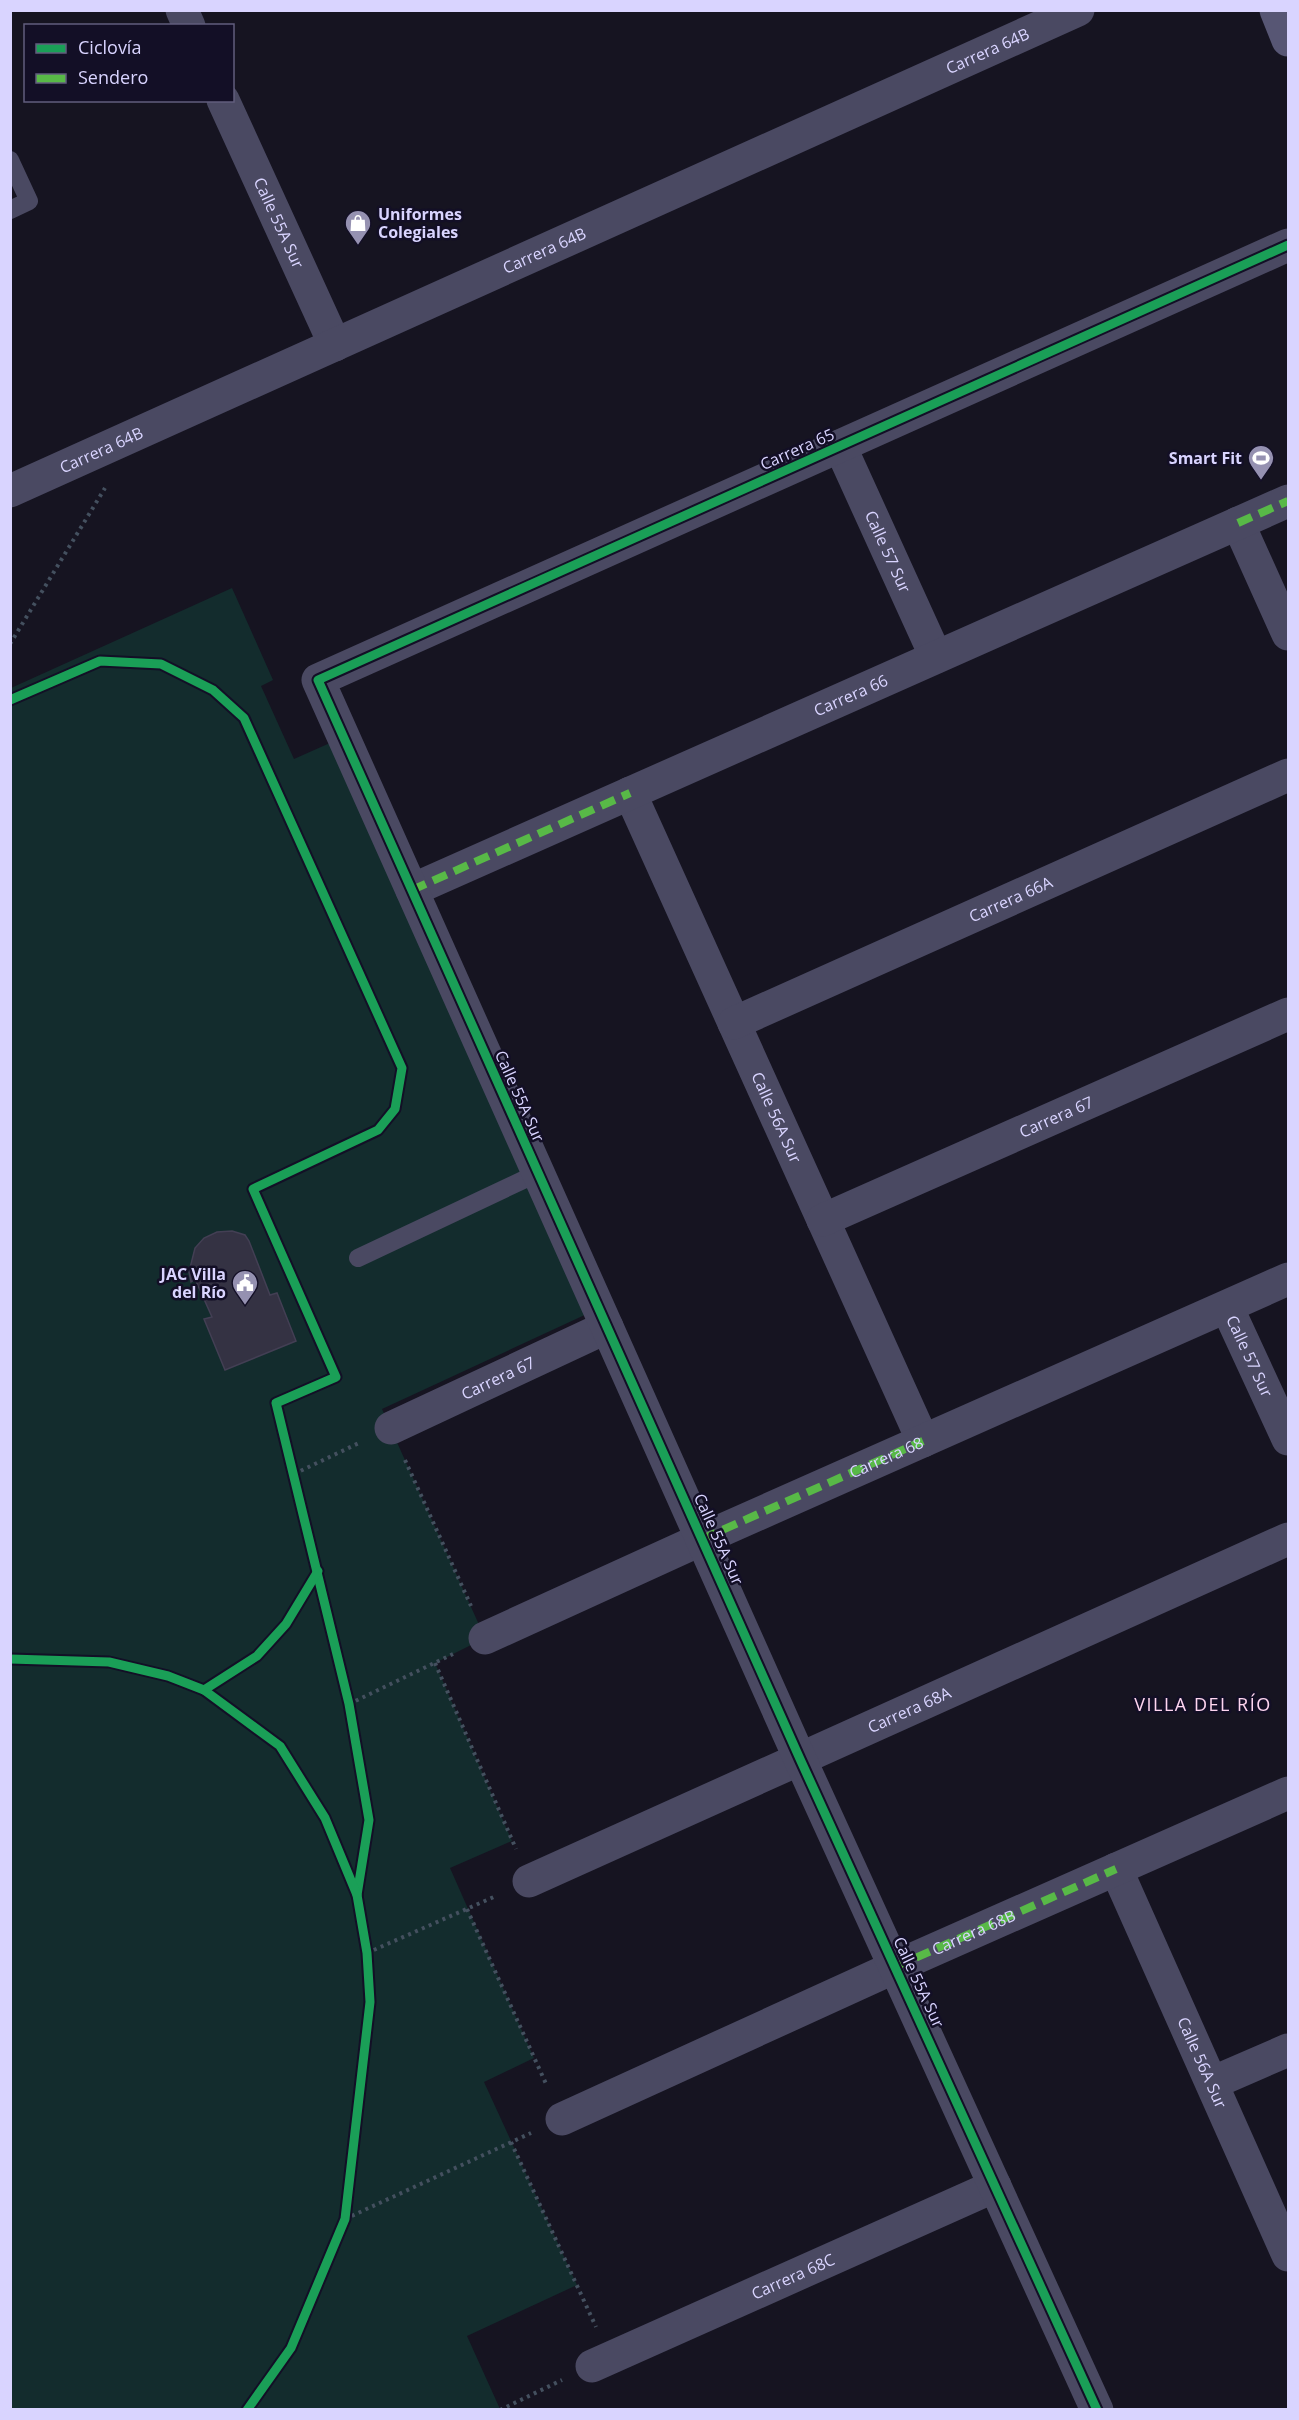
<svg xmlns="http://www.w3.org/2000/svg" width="1299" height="2420" font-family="'Open Sans',sans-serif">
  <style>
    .green { fill: #132c2d }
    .building { fill: #343243; stroke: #433f54; stroke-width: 1.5 }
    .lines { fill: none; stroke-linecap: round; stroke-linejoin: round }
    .path { stroke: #44505f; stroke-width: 4; stroke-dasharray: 3 4.5; stroke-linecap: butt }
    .lane { stroke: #4a4962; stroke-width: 18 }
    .street { stroke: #4a4962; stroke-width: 33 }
    .secondary { stroke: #575674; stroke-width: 33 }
    .quiet { stroke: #58b947; stroke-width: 8; stroke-dasharray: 15 8; stroke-linecap: butt }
    .cycleway-casing { stroke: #130f26; stroke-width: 13 }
    .cycleway { stroke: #1a9f57; stroke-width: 9 }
    .labels { text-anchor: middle; stroke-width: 5; stroke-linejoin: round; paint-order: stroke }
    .street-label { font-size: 16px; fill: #d9d4ff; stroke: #130f26 }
    .poi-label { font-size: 16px; font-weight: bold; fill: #d9d4ff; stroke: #130f26; text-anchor: end }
    .neighbourhood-label { font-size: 18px; letter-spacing: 1.5px; fill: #ffd6f0; stroke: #130f26 }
  </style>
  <rect width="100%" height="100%" fill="#161421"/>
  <polygon class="green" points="232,588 273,680 261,686 294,759 330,743 589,1313 382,1409 485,1638 435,1663 512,1841 450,1868 534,2058 484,2082 577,2285 467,2336 500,2409 11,2409 11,688"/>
  <polygon class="building" points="232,1231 245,1235 249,1241 270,1295 277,1293 296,1341 225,1370 204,1319 212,1317 195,1279 191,1282 189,1272 195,1248 204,1238 217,1232"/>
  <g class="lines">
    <g class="path">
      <polyline points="10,644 105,488"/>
      <polyline points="405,1460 471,1606"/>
      <polyline points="294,1474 361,1442"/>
      <polyline points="435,1663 516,1849"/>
      <polyline points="349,1704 453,1654"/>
      <polyline points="467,1909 547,2086"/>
      <polyline points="367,1953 496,1896"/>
      <polyline points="511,2142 596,2327"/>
      <polyline points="345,2219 531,2133"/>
      <polyline points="500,2410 562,2380"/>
    </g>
    <g class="lane">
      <polyline points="10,160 29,201 10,210"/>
      <polyline points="358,1258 538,1173"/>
    </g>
    <g class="street">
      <polyline points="182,10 189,26"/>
      <path id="s1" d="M223 100 335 345"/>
      <path id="s2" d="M840 446 936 657"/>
      <path id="s3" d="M10 491 1078 10"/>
      <polyline points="1238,523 1288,634"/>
      <path id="s4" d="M630 793 923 1441"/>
      <path id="s5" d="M412 890 1288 501"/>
      <path id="s6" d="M734 1023 1288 775"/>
      <path id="s7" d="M823 1220 1288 1014"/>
      <path id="s8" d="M1227 1307 1288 1439"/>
      <path id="s9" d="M391 1428 607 1327"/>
      <path id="s10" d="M485 1638 702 1539 1288 1279"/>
      <path id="s11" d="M1116 1869 1288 2255"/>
      <path id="s12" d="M529 1881 1288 1539"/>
      <polyline points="1212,2083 1288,2050"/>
      <polyline points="562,2119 895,1967 1288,1793"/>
      <path id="s13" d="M592 2366 995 2186"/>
      <polyline points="1097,2410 800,1759 318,680 1288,245"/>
    </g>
    <polyline class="secondary" points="1276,10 1288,40"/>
    <g class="quiet">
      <polyline points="1238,523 1288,501"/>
      <polyline points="412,890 630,793"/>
      <polyline points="702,1539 923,1441"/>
      <path id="s14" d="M895 1967 1116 1869"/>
    </g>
    <g class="cycleway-casing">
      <g id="cycleway">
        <polyline points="10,700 100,661 161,664 213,690 244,718 402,1068 395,1109 378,1130 253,1189 336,1377 276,1403 349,1704 369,1820 357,1895"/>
        <polyline points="10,1659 109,1662 168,1676 204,1690 280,1746 325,1818 357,1895 367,1953 370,2002 345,2219 291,2348 247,2410"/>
        <polyline points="204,1690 257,1656 286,1624 318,1571"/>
        <polyline points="1097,2410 800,1759 318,680 1288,245"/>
      </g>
    </g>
    <use href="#cycleway" class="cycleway"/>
  </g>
  <defs>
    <g id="shop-pin" transform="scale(1.35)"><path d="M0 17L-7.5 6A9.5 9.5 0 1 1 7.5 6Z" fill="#9591b1" stroke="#130f26"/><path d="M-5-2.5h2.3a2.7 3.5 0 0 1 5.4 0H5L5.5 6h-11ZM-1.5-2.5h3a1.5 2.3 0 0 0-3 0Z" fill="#fff"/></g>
    <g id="stadium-pin" transform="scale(1.35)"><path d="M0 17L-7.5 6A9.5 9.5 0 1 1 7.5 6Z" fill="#9591b1" stroke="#130f26"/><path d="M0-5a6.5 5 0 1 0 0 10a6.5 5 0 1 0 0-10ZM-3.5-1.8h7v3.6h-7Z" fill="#fff"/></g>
    <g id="civic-pin" transform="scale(1.35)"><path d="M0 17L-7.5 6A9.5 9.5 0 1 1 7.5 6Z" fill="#9591b1" stroke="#130f26"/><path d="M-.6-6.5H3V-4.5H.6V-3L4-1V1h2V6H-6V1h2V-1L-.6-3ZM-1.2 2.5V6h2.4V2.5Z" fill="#fff"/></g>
  </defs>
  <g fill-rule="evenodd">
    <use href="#shop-pin" x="358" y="223"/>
    <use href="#stadium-pin" x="1261" y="458"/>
    <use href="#civic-pin" x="245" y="1283"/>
  </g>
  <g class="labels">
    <g class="street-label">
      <text dy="6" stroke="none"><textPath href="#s3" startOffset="1072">Carrera 64B</textPath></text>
      <text dy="6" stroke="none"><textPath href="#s1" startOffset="135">Calle 55A Sur</textPath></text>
      <text dy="6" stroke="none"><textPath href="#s3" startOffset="586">Carrera 64B</textPath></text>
      <text transform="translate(797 449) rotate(-24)" y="6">Carrera 65</text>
      <text dy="6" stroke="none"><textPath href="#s3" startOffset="100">Carrera 64B</textPath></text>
      <text dy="6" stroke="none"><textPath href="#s2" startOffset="116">Calle 57 Sur</textPath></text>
      <text dy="6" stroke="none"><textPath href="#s5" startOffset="480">Carrera 66</textPath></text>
      <text dy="6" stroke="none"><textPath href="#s6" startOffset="303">Carrera 66A</textPath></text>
      <text transform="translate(520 1096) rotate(66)" y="6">Calle 55A Sur</text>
      <text dy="6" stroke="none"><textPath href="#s4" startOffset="356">Calle 56A Sur</textPath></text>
      <text dy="6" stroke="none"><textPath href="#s7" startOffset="255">Carrera 67</textPath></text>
      <text dy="6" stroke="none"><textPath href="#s8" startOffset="54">Calle 57 Sur</textPath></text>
      <text dy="6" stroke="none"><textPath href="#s9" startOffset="118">Carrera 67</textPath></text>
      <text dy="6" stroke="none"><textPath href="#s10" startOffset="440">Carrera 68</textPath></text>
      <text transform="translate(719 1539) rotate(66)" y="6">Calle 55A Sur</text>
      <text dy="6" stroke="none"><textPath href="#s12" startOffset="417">Carrera 68A</textPath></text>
      <text dy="6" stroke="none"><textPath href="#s14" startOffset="86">Carrera 68B</textPath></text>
      <text transform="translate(919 1982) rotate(65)" y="6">Calle 55A Sur</text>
      <text dy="6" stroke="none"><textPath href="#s11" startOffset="212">Calle 56A Sur</textPath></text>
      <text dy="6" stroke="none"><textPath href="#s13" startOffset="220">Carrera 68C</textPath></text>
    </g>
    <g class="poi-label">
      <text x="378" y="220" text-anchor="start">Uniformes<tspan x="378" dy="18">Colegiales</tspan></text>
      <text x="1242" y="464">Smart Fit</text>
      <text x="226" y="1280">JAC Villa<tspan x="226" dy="18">del Río</tspan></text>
    </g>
    <g class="neighbourhood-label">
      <text x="1203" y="1711">VILLA DEL RÍO</text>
    </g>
  </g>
  <rect width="1299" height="2420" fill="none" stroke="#d9d4ff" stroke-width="24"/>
  <rect x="24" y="24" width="210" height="78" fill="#130f26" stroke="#625e7d" stroke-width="1.5"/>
  <rect x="36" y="44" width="30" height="9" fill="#1a9f57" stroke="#625e7d" stroke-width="1.5"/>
  <text x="78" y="54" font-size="18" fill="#d9d4ff">Ciclovía</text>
  <rect x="36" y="74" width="30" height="9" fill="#58b947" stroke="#625e7d" stroke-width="1.5"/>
  <text x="78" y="84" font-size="18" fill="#d9d4ff">Sendero</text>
</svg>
